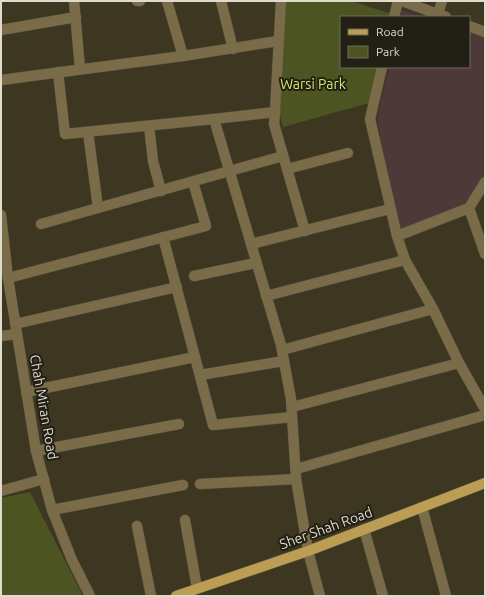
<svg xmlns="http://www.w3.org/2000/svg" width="486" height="597" font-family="Ubuntu,sans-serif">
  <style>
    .education { fill: #4e3939 }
    .green { fill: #4c5521 }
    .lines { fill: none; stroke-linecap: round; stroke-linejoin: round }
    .minor-casing { stroke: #5a5541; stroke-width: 11 }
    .major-casing { stroke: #5a5541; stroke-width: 11 }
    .minor { stroke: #7a6c49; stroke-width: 10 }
    .major { stroke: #bb9e53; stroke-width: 10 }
    .labels { text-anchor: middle; stroke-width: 4; stroke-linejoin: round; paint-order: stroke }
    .park-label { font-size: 14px; fill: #d3e76e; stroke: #221f15 }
    .street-label { font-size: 14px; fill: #dfdbcf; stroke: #221f15 }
  </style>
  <rect width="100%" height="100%" fill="#3d3722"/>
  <g class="education">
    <polygon points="402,10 427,17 400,17"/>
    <polygon points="469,31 485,37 485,173 464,206 398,231 377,118 389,67 469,67"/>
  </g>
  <g class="green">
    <polygon points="286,1 351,1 392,14 392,17 341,17 341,67 378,67 369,103 283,127 279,112"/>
    <polygon points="30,492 83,596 1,596 1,498"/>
  </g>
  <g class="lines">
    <g class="minor-casing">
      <g id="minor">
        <polyline points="74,1 80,69"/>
        <polyline points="137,1 140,1"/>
        <polyline points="167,1 183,56"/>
        <polyline points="221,1 233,49"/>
        <polyline points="281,1 275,112 214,119 281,345 291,399 296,479 308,551 320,596"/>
        <polyline points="402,1 446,17"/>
        <polyline points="438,14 442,1"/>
        <polyline points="394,17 398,1"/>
        <polyline points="469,26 485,32"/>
        <polyline points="1,30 76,17"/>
        <polyline points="382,67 370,119 397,236 405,260 433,309 459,363 485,409"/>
        <polyline points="58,72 65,134 214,119"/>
        <polyline points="1,80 183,56 278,41"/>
        <polyline points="275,112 274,124 305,231"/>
        <polyline points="149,126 153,161 161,191"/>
        <polyline points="88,132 98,208"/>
        <polyline points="287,169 348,153"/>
        <polyline points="469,208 485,254"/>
        <polyline points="1,215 8,278 36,451 52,510 72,560 90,596"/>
        <polyline points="41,224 283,156"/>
        <polyline points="397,236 469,208 485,182"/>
        <polyline points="163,237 213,425 292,417"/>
        <polyline points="251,244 390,209"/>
        <polyline points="194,276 256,263"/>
        <polyline points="8,278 206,226 193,182"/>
        <polyline points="266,296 405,260"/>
        <polyline points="15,324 177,287"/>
        <polyline points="1,336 17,334"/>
        <polyline points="282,350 433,309"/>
        <polyline points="200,375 284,361"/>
        <polyline points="26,392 195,357"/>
        <polyline points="292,407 459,363"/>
        <polyline points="36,451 179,424"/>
        <polyline points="296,469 485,415"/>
        <polyline points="200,484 296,479"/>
        <polyline points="1,491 44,479"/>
        <polyline points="422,507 446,596"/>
        <polyline points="52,510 183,485"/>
        <polyline points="185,520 197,588"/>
        <polyline points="137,526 151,596"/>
        <polyline points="364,529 383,596"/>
      </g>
    </g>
    <g class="major-casing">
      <polyline id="major" points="176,596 308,551 485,483"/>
    </g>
    <use href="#minor" class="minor"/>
    <use href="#major" class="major"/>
  </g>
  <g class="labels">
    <g class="park-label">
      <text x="313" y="89">Warsi Park</text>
    </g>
    <g class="street-label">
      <text transform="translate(44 407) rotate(80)" y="5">Chah Miran Road</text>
      <text transform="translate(326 528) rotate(-20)" y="5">Sher Shah Road</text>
    </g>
  </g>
  <rect width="486" height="597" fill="none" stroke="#dfdbcf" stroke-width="4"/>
  <rect x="340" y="16" width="130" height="52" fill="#221f15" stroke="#6e6a5f"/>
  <rect x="348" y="29" width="20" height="6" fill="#bb9e53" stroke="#6e6a5f"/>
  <text x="376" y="36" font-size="12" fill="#dfdbcf">Road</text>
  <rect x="348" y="46" width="20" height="12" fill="#4c5521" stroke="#6e6a5f"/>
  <text x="376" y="56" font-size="12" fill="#dfdbcf">Park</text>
</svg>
